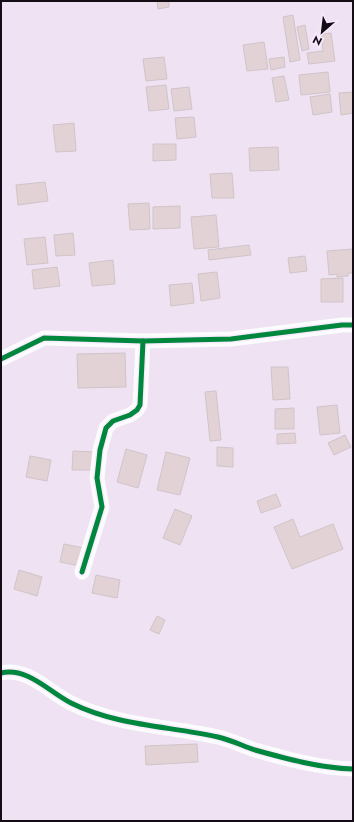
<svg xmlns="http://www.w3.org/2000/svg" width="354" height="822" font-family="Jost,sans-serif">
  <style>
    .building { fill: #e3d2d5; stroke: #d0c4c9 }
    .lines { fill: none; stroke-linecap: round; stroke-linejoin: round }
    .street { stroke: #fcfbfd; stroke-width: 15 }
    .cycleway-casing { stroke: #faecfe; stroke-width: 8 }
    .cycleway { stroke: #00873e; stroke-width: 5 }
  </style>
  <rect width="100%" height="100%" fill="#eee2f3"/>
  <g class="building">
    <polygon points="157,1 169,1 169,7 158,9"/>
    <polygon points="293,15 300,60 290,62 283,17"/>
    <polygon points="305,25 309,49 302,51 297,27"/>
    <polygon points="331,33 335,61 309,64 307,53 323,51 321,34"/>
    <polygon points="264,42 268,69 247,71 243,45"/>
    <polygon points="164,57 167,79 146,81 143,59"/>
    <polygon points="284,57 285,67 271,70 269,59"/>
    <polygon points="328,72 330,92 301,95 299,75"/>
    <polygon points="284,76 289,100 276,102 272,78"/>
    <polygon points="166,85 169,109 149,111 146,87"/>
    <polygon points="189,87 192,109 174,111 171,89"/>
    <polygon points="353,92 353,113 341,115 339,93"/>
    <polygon points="330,94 332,112 313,115 310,97"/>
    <polygon points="194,117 196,137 177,139 175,118"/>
    <polygon points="74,123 76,151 56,152 53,125"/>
    <polygon points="153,144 176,144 176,160 153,161"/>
    <polygon points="278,147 279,170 250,171 249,148"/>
    <polygon points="232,173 234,198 212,198 210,174"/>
    <polygon points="45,182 48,201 18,205 16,185"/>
    <polygon points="149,203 150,229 130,230 128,204"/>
    <polygon points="180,206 180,228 153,229 153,207"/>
    <polygon points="216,215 219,247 194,249 191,217"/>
    <polygon points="73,233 75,255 56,256 54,235"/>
    <polygon points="45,237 48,263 27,265 24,239"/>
    <polygon points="249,245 251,255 209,260 208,250"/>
    <polygon points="353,249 353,273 348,273 348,276 337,277 337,274 329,275 327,251"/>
    <polygon points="305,256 307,271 290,273 288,258"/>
    <polygon points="113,260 115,284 92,286 89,263"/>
    <polygon points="57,267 60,286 34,289 32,270"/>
    <polygon points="217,272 220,298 201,301 198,274"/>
    <polygon points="343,278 343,302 321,302 321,279"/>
    <polygon points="192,283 194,303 171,306 169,285"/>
    <polygon points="125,353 126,387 78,388 77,354"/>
    <polygon points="271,367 288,367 290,399 273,400"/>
    <polygon points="216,391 221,440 210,441 205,392"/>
    <polygon points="337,405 340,433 320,435 317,407"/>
    <polygon points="294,408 294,429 275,429 275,409"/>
    <polygon points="295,433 296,443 277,444 277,434"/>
    <polygon points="345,435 351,447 334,455 328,443"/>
    <polygon points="217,447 233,448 233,467 217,466"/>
    <polygon points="126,449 147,455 138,488 117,482"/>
    <polygon points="73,451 95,452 95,470 72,470"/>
    <polygon points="166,452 190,458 180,495 157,490"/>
    <polygon points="30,456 51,460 47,481 26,477"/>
    <polygon points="276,494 281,506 261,513 257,501"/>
    <polygon points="175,509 192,516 180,545 163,538"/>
    <polygon points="293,519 300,537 333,524 343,549 292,569 274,527"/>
    <polygon points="64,544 84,548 80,566 60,562"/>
    <polygon points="19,570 42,577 37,596 14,589"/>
    <polygon points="96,575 120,580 117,598 92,593"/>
    <polygon points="157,616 165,620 159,634 150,630"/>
    <polygon points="197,744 198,762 146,765 145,746"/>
  </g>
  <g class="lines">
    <g class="street">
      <polyline points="1,359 44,338 143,341 231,339 342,325 353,325"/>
      <polyline points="82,572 102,507 97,478 100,450 106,428 113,421 130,415 137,410 140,405 143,341"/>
      <path d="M1 673C28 667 49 692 71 703 117 726 169 726 218 737 231 740 243 746 255 750 287 759 320 768 353 769"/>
    </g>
    <g class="cycleway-casing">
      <g id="cycleway">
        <polyline points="1,359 44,338 143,341 231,339 342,325 353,325"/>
        <polyline points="82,572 102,507 97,478 100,450 106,428 113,421 130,415 137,410 140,405 143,341"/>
        <path d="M1 673C28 667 49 692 71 703 117 726 169 726 218 737 231 740 243 746 255 750 287 759 320 768 353 769"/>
      </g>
    </g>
    <use href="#cycleway" class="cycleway"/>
  </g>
  <rect width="354" height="822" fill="none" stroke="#140d16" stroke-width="4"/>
  <g transform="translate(322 32) rotate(208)" stroke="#faecfe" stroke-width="3" paint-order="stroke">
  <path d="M0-3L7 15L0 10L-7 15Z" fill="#140d16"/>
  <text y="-6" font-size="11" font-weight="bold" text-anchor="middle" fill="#140d16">N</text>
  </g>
</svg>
